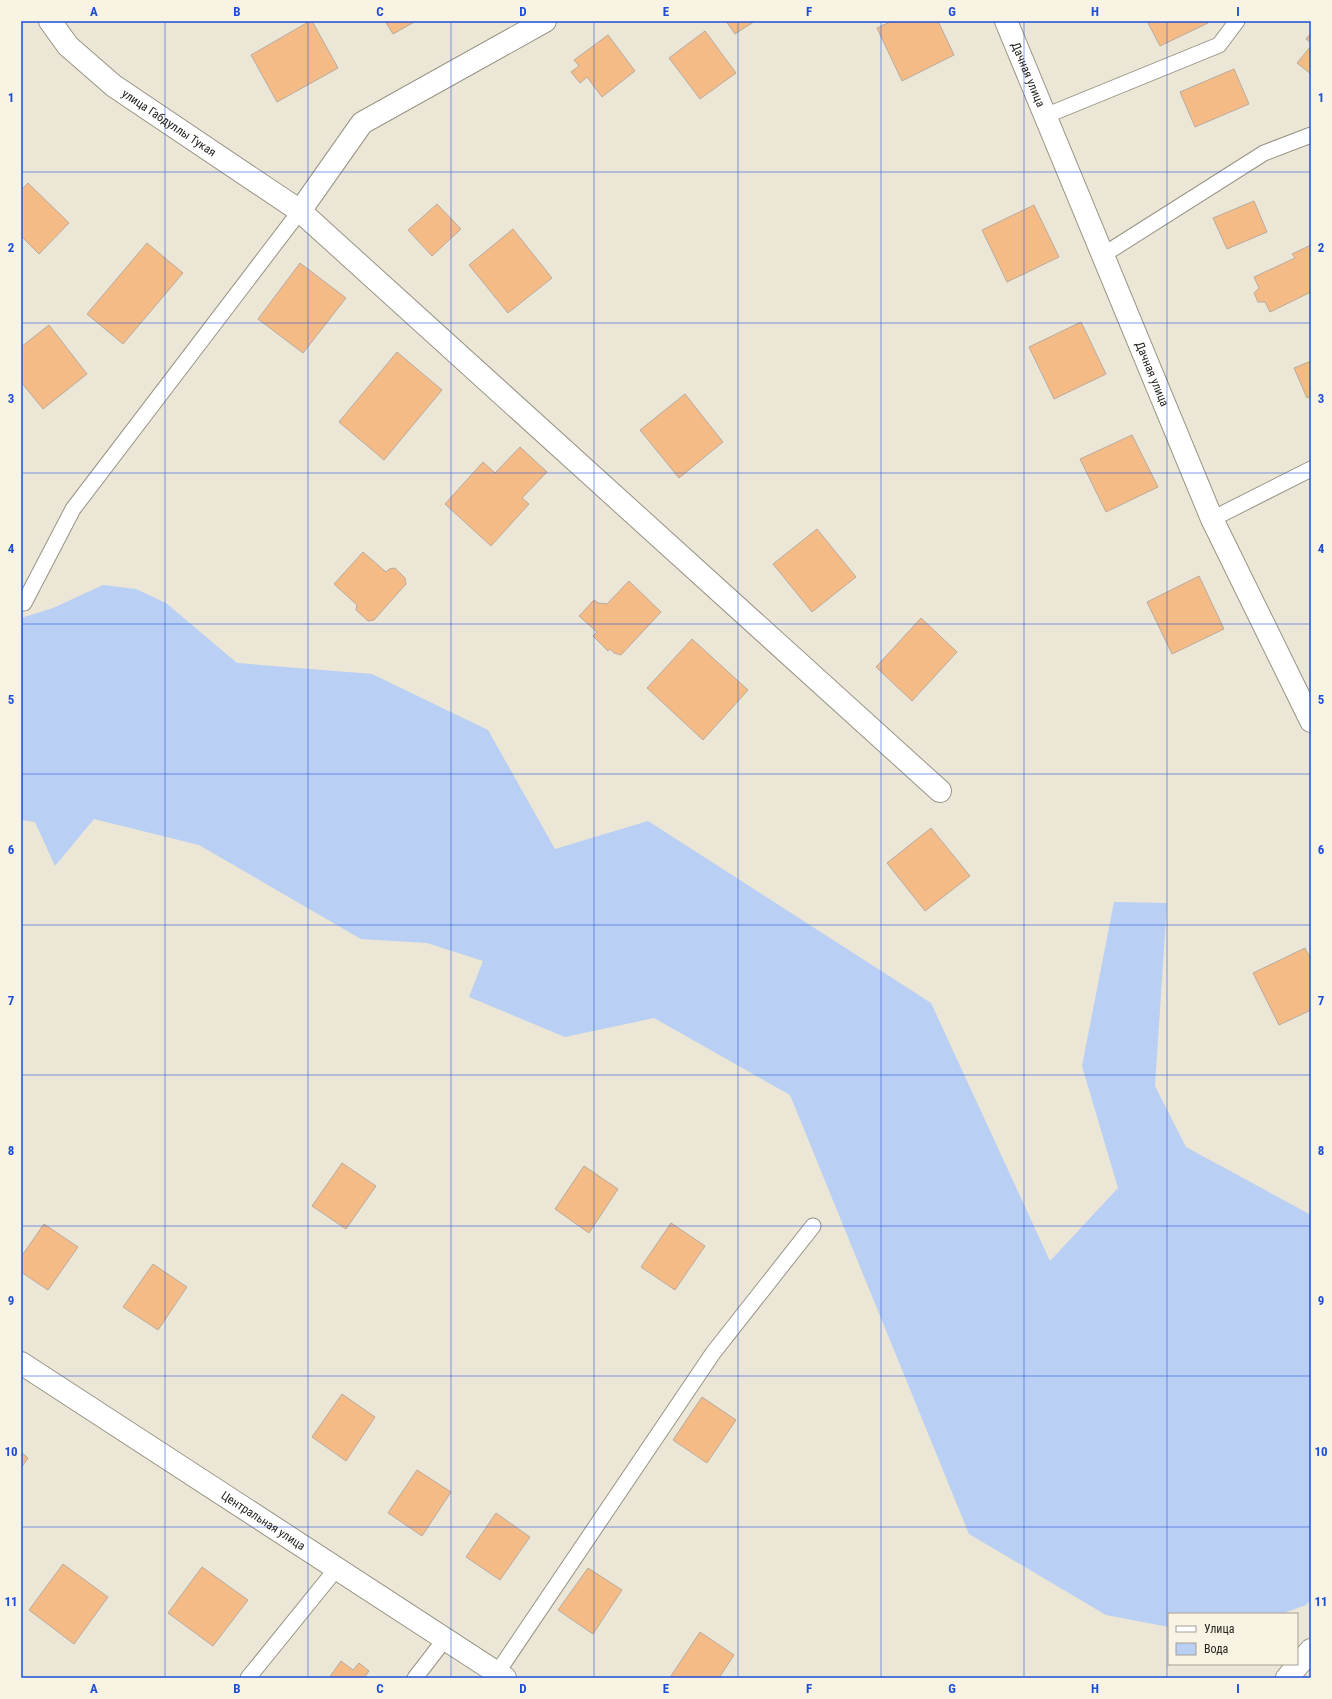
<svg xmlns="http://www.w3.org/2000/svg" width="1332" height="1699" font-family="'Roboto Condensed',sans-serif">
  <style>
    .water { fill: #b9cff4 }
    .building { fill: #f4bb86; stroke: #b9ab9f }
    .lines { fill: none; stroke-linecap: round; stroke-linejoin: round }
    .service-casing { stroke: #989484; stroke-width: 17 }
    .minor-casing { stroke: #989484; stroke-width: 24 }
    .tertiary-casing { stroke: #989484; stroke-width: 24 }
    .service { stroke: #fff; stroke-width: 15 }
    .minor { stroke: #fff; stroke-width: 22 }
    .tertiary { stroke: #fff; stroke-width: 22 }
    .grid { fill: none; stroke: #1d4ed8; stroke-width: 1; stroke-opacity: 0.55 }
    .labels { text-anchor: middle; stroke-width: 3.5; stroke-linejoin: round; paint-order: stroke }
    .street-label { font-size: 12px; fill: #26241e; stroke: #f9f3e3 }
    .neatline { fill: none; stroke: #1d4ed8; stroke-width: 1.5 }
    .grid-label { font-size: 13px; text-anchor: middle; font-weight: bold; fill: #1d4ed8 }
  </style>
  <rect width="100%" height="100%" fill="#ebe6d6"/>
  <polygon class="water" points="103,585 136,589 166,603 237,663 372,674 488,730 555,849 648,821 931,1003 1050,1261 1118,1188 1082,1066 1114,902 1167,903 1155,1086 1186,1147 1311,1215 1311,1600 1306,1605 1281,1614 1169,1614 1169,1627 1106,1615 969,1534 790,1095 654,1018 565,1037 469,997 483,961 427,943 361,939 199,845 94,819 55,866 35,822 21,820 21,618 53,608"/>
  <g class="building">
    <polygon points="310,21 312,21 338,68 277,102 251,55"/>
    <polygon points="385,21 416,21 393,34"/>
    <polygon points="726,21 755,21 735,34"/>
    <polygon points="892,21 938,21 954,55 902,81 877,28"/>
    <polygon points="1147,21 1207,21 1208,23 1160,46"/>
    <polygon points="705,31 736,73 700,99 669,58"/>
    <polygon points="1311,33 1311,43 1306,39"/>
    <polygon points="608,35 635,71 602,97 587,77 580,83 571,72 579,66 574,60"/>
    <polygon points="1311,46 1311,74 1297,63"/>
    <polygon points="1234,69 1249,104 1195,127 1180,92"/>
    <polygon points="28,183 69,223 39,254 21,236 21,190"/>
    <polygon points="1254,201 1267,232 1227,249 1213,218"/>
    <polygon points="437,204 461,229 432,256 408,230"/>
    <polygon points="1034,205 1059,257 1007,282 982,230"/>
    <polygon points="513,229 552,278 508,313 469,265"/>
    <polygon points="147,243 183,273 123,344 87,314"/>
    <polygon points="1311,245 1311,292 1270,312 1265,302 1258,302 1254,293 1259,288 1254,277 1295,258 1292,254"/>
    <polygon points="300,263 346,298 303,353 258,319"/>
    <polygon points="1081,322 1106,374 1054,399 1029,347"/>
    <polygon points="49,325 87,374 43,409 21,382 21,347"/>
    <polygon points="397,352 442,390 384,460 339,422"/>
    <polygon points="1311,361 1311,396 1307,398 1294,368"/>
    <polygon points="685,394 723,442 679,478 640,430"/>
    <polygon points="1132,435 1158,487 1106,512 1080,459"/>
    <polygon points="520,447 547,472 522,498 529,504 491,546 445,504 483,462 495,473"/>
    <polygon points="817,529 856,577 812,612 773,564"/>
    <polygon points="363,552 386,572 389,569 395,568 405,578 406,584 374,620 368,621 356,610 357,605 334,584"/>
    <polygon points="1199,576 1224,629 1172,654 1147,602"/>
    <polygon points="629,581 661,612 621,655 614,653 610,649 608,651 593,636 597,632 579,616 594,600 598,603 607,604"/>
    <polygon points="921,618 957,652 912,701 876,667"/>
    <polygon points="692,639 748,690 703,740 647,688"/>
    <polygon points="931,828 970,876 925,911 887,863"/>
    <polygon points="1305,948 1311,960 1311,1010 1279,1025 1253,973"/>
    <polygon points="342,1163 376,1186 346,1229 312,1206"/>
    <polygon points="584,1166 618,1189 589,1233 555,1209"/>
    <polygon points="671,1223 705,1246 675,1290 641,1267"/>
    <polygon points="44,1224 78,1247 48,1290 21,1272 21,1257"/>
    <polygon points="153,1264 187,1287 158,1330 123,1307"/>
    <polygon points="342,1394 375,1417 346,1461 312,1437"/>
    <polygon points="702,1397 736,1420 707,1463 673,1440"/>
    <polygon points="21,1452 28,1458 21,1468"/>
    <polygon points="417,1470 451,1492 422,1536 388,1513"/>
    <polygon points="496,1513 530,1537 500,1580 466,1557"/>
    <polygon points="63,1564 108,1597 74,1644 29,1610"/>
    <polygon points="202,1567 248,1600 213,1646 168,1613"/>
    <polygon points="588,1568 622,1590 593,1634 558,1610"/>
    <polygon points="700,1632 734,1655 719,1678 674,1678 671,1676"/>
    <polygon points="341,1661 353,1670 359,1663 369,1671 364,1678 329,1678"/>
  </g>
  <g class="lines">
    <g class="service-casing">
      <g id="service">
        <polyline points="1045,116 1219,45 1237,21"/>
        <polyline points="1103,255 1264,153 1311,135"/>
        <polyline points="1212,519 1311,469"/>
        <polyline points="24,603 73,509 300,211"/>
        <polyline points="497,1673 713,1353 813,1226"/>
        <polyline points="248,1678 337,1568"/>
        <polyline points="415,1678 445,1639"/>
      </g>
    </g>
    <g class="minor-casing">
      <g id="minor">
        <path id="s1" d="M50 21 68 46 114 86 300 211 940 791"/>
        <path id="s2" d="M1006 21 1212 519 1311 721"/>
        <polyline points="300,211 362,123 545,21"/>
        <path id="s3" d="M21 1363 505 1678"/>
      </g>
    </g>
    <g class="tertiary-casing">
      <polyline id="tertiary" points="1287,1678 1311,1650"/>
    </g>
    <use href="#service" class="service"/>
    <use href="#minor" class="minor"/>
    <use href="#tertiary" class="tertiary"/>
  </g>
  <path class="grid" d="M165 21V1678M308 21V1678M451 21V1678M594 21V1678M738 21V1678M881 21V1678M1024 21V1678M1167 21V1678M21 172H1311M21 323H1311M21 473H1311M21 624H1311M21 774H1311M21 925H1311M21 1075H1311M21 1226H1311M21 1376H1311M21 1527H1311"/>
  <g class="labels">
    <g class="street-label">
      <text dy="4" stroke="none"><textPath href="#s2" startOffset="58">Дачная улица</textPath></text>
      <text dy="4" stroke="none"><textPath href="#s1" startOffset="158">улица Габдуллы Тукая</textPath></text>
      <text dy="4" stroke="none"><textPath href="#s2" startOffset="382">Дачная улица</textPath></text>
      <text dy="4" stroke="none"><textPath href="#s3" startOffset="289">Центральная улица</textPath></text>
    </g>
  </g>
  <rect width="1332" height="1699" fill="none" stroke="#f9f3e3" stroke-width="44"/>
  <rect x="1168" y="1613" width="130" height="52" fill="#f9f3e3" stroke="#a5a094"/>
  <rect x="1176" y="1626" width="20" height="6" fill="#ffffff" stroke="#a5a094"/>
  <text x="1204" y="1633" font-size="12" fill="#26241e">Улица</text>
  <rect x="1176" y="1643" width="20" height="12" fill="#b9cff4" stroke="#a5a094"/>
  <text x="1204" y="1653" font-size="12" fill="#26241e">Вода</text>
  <rect x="22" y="22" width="1288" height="1655" class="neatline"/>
  <g class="grid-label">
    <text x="94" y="16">A</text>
    <text x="237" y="16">B</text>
    <text x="380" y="16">C</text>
    <text x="523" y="16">D</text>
    <text x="666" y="16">E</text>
    <text x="809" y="16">F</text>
    <text x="952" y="16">G</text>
    <text x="1095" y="16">H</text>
    <text x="1238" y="16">I</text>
    <text x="11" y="102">1</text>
    <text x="1321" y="102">1</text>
    <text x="11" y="252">2</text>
    <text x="1321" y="252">2</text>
    <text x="11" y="403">3</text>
    <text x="1321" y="403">3</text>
    <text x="11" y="553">4</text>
    <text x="1321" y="553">4</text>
    <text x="11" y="704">5</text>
    <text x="1321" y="704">5</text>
    <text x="11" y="854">6</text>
    <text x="1321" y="854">6</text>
    <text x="11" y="1005">7</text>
    <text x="1321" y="1005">7</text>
    <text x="11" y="1155">8</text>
    <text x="1321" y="1155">8</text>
    <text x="11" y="1305">9</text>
    <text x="1321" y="1305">9</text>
    <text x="11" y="1456">10</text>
    <text x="1321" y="1456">10</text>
    <text x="11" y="1606">11</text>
    <text x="1321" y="1606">11</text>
    <text x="94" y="1693">A</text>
    <text x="237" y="1693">B</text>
    <text x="380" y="1693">C</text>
    <text x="523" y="1693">D</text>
    <text x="666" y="1693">E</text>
    <text x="809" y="1693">F</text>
    <text x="952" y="1693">G</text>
    <text x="1095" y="1693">H</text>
    <text x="1238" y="1693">I</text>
  </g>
</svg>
